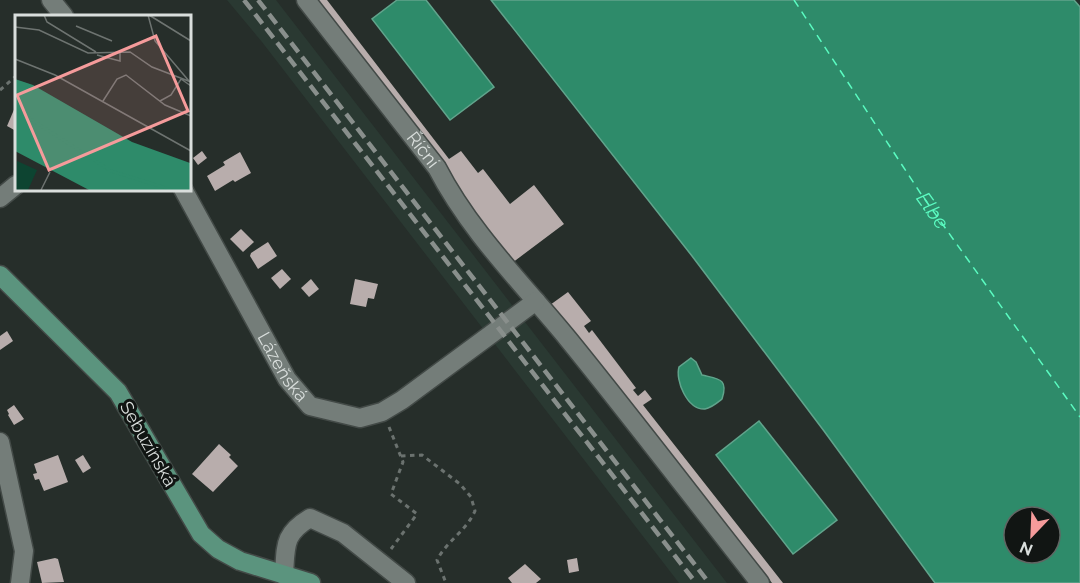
<svg xmlns="http://www.w3.org/2000/svg" width="1080" height="583" font-family="Raleway,sans-serif">
  <style>
    .built { fill: #2a3932 }
    .water { fill: #2e8b6a; stroke: #61a48c; stroke-width: 1.5; fill-rule: evenodd }
    .lines { fill: none; stroke-linecap: round; stroke-linejoin: round }
    .ferry { stroke: #5bfbc1; stroke-width: 1.5; stroke-dasharray: 8 6; stroke-linecap: butt }
    .building { fill: #b8adac }
    .minor-casing { stroke: #434a47; stroke-width: 21 }
    .major-casing { stroke: #434a47; stroke-width: 21 }
    .path { stroke: #6b726f; stroke-width: 3; stroke-dasharray: 4.5 4.5; stroke-linecap: butt }
    .minor { stroke: #747d79; stroke-width: 18 }
    .major { stroke: #5b947e; stroke-width: 18 }
    .rail { stroke: #898f8c; stroke-width: 4.5; stroke-dasharray: 12 6; stroke-linecap: butt }
    .labels { text-anchor: middle; stroke-width: 6; stroke-linejoin: round; paint-order: stroke }
    .street-label { font-size: 18px; fill: #d9dedc; stroke: #111513 }
    .water-label { font-size: 20px; font-style: italic; fill: #5bfbc1; stroke: #111513 }
    .inset-river { fill: none; stroke: #2e8b6a; stroke-width: 3 }
    .inset-road { fill: none; stroke: #6e7471; stroke-width: 1.5 }
    .view { fill: #f59b9b; fill-opacity: 0.15; stroke: #f59b9b; stroke-width: 3 }
    .inset-edge { fill: none; stroke: #d9dedc; stroke-width: 3 }
  </style>
  <rect width="100%" height="100%" fill="#262e2a"/>
  <polygon class="built" points="227,0 276,0 727,583 679,583 262,42"/>
  <g class="water">
    <polygon points="397,0 426,0 494,87 450,120 372,19"/>
    <path d="M491 0H1074L1080 7V583H935L824 431 692 256ZM1014 517H1050V553H1014Z"/>
    <path d="M691 358 696 362 702 375C718 379 729 378 722 399 717 403 711 408 705 409 687 410 675 380 679 367Z"/>
    <polygon points="759,421 837,520 793,554 716,455"/>
  </g>
  <g class="lines">
    <path class="ferry" id="s1" d="M794 0 921 194 1080 417"/>
  </g>
  <g class="building">
    <polygon points="315,0 327,0 449,159 461,151 478,173 483,169 510,204 534,185 564,224 512,263 456,190 459,188"/>
    <polygon points="16,105 16,131 7,126"/>
    <polygon points="202,151 207,158 198,165 193,158"/>
    <polygon points="240,152 251,173 235,182 233,180 215,191 207,176 225,165 223,162"/>
    <polygon points="241,229 254,242 243,252 230,239"/>
    <polygon points="268,242 277,256 258,269 250,256 251,253"/>
    <polygon points="282,269 291,279 280,289 271,278"/>
    <polygon points="311,279 319,289 309,297 301,288"/>
    <polygon points="355,279 378,284 374,299 368,298 366,307 350,304"/>
    <polygon points="568,292 591,321 584,326 589,333 592,330 636,388 633,390 638,396 645,390 652,399 643,405 783,583 772,583 637,410 635,412 550,305"/>
    <polygon points="7,331 13,341 0,350 0,336"/>
    <polygon points="14,405 24,419 14,425 8,415 9,414 7,410"/>
    <polygon points="219,444 231,455 229,457 238,466 213,492 192,474"/>
    <polygon points="58,455 68,482 44,491 39,479 35,480 33,474 37,473 34,464"/>
    <polygon points="83,455 91,468 83,473 75,460"/>
    <polygon points="55,558 58,559 64,582 42,583 37,562"/>
    <polygon points="577,558 579,571 569,573 567,560"/>
    <polygon points="525,564 541,579 536,583 512,583 508,578"/>
  </g>
  <g class="lines">
    <g class="minor-casing">
      <g id="minor">
        <polyline points="51,0 64,16"/>
        <path id="s2" d="M306 0 437 168C470 232 523 284 568 339 633 419 696 502 760 583"/>
        <path id="s3" d="M183 189 287 379 310 406 360 418 382 412 402 400 536 301"/>
        <polyline points="0,198 16,185"/>
        <polyline points="0,442 24,551 20,583"/>
        <path d="M284 575C286 546 283 534 310 518L343 533 406 583"/>
      </g>
    </g>
    <g class="major-casing">
      <polyline id="major" points="0,275 118,392 201,534 218,549 240,561 311,583"/>
    </g>
    <g class="path">
      <polyline points="0,90 16,76"/>
      <polyline points="389,427 403,462 391,494 417,514 391,549"/>
      <path d="M401 456 422 455 460 484 471 497 475 511C466 531 447 541 437 560L446 583"/>
    </g>
    <use href="#minor" class="minor"/>
    <use href="#major" class="major"/>
    <g class="rail">
      <polyline points="244,0 696,583"/>
      <polyline points="258,0 709,583"/>
    </g>
  </g>
  <g class="labels">
    <g class="street-label">
      <text dy="6" stroke="none"><textPath href="#s2" startOffset="190">Říční</textPath></text>
      <text dy="6" stroke="none"><textPath href="#s3" startOffset="204">Lázeňská</textPath></text>
      <text transform="translate(148 444) rotate(60)" y="6">Sebuzínská</text>
    </g>
    <g class="water-label">
      <text dy="7" stroke="none"><textPath href="#s1" startOffset="252">Elbe</textPath></text>
    </g>
  </g>
  <g transform="translate(15 15)">
    <rect width="176" height="176" fill="#262e2a"/>
    <path d="M2 146 22 155 13 175H0Z" fill="#0d4431"/>
    <path d="M0 64 18 70 117 127 175 148V175H74L0 136Z" fill="#2e8b6a"/>
    <path class="inset-river" d="M0 94 96 156 157 175"/>
    <path class="inset-road" d="M29 0 32 7 81 37M133 0 140 26 174 66M134 0 176 26M61 11 97 26M0 12 24 15 73 38 115 37 137 52 176 67M82 40 105 46V37M0 44 40 60 176 136M88 86 102 64 111 60 150 90 176 101M145 86 156 80 166 64 176 71M26 175 35 157"/>
    <path class="view" d="M141 21 173 96 34 155 2 80Z"/>
    <rect width="176" height="176" class="inset-edge"/>
  </g>
  <g transform="translate(1032 535) rotate(203)"><circle r="28" fill="#111513" stroke="#616563" stroke-width="1.5"/>
  <path d="M0-4.5L10 22L0 15L-10 22Z" fill="#f59b9b"/>
  <text y="-9" font-size="16" font-weight="bold" text-anchor="middle" fill="#d9dedc">N</text>
  </g>
</svg>
